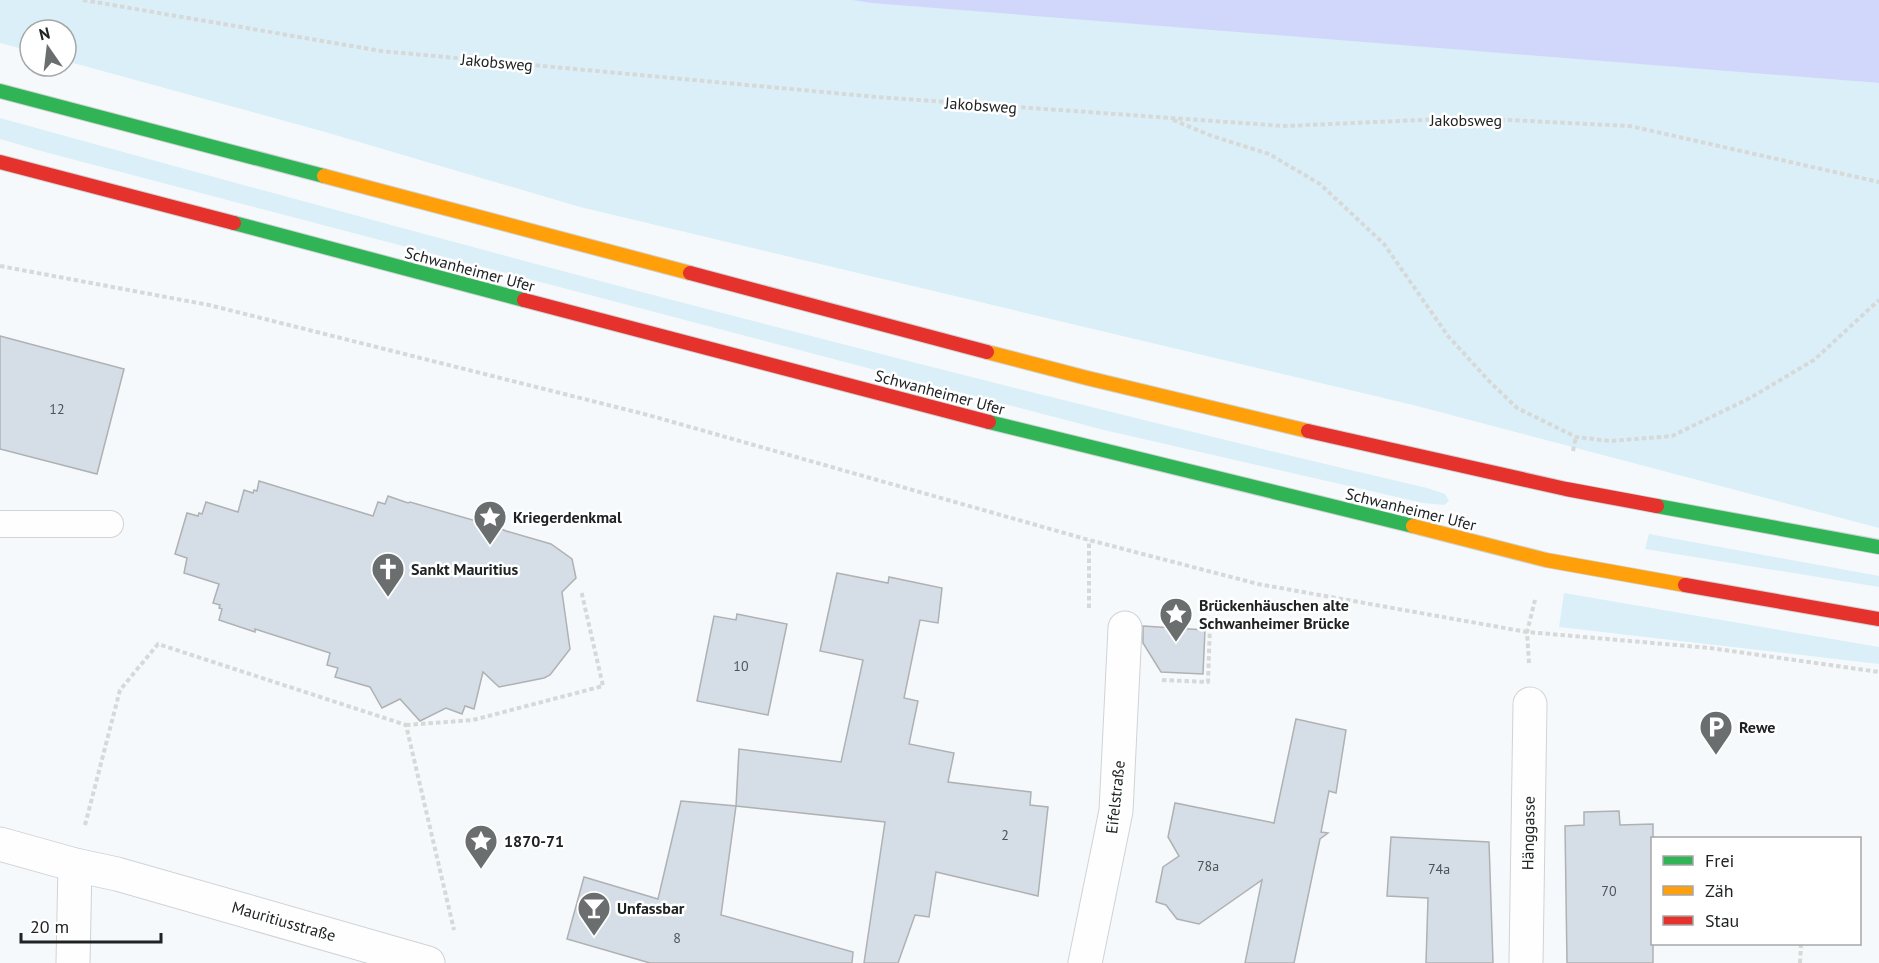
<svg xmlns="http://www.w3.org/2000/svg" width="1879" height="963" font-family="'PT Sans',sans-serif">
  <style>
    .green { fill: #dbeff8 }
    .water { fill: #d1d6fb }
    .building { fill: #d5dee7; stroke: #afb1b2; stroke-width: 1.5 }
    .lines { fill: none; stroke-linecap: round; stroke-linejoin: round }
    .lane-casing { stroke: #d0d3d5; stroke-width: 28 }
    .street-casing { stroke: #d0d3d5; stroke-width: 35 }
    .fast-casing { stroke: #d0d3d5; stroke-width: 16 }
    .slow-casing { stroke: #d0d3d5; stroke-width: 16 }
    .jam-casing { stroke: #d0d3d5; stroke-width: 16 }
    .path { stroke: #d7d9d9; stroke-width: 4; stroke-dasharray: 4.5 3; stroke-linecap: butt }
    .lane { stroke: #fefefe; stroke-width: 26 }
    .street { stroke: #fefefe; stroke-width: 33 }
    .fast { stroke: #30b455; stroke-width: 14 }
    .slow { stroke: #ff9f0a; stroke-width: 14 }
    .jam { stroke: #e5322d; stroke-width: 14 }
    .labels { text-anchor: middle; stroke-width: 5; stroke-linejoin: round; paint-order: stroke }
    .number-label { font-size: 14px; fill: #4d5255 }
    .street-label { font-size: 16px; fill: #202324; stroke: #fff }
    .poi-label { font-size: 16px; font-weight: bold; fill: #202324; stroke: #fff; text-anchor: start }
  </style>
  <rect width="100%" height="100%" fill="#f5f9fb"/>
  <g class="green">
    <polygon points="0,0 852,0 1879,83 1879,528 1413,405 580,207 325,132 66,61 66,30 30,30 30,51 0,43"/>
    <path d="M0 118C473 249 948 376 1427 488L1445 494 1449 501 1444 505 1423 503 1104 430 41 151 0 139Z"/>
    <polygon points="1649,534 1879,576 1879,587 1645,549"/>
    <polygon points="1564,593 1879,647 1879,664 1559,627"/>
  </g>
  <polygon class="water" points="852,0 1879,0 1879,83 872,3"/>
  <g class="building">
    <polygon points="0,336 124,369 97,474 0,449"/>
    <polygon points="259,481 373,516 378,502 385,504 388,496 408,503 410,502 483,523 485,522 506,531 551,544 572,559 576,578 562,592 570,649 550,675 544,678 499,687 483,672 474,709 465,706 462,714 446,708 420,721 400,699 382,708 370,687 335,677 338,668 327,665 330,653 255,629 255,632 219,620 222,609 219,608 220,605 213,603 219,584 184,573 187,558 175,554 187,513 198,516 199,513 202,514 206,502 238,512 244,490 253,493 254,490 257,491"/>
    <polygon points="837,573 888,583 889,577 942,588 938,623 920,620 904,698 918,701 909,744 954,753 948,782 1031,792 1030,805 1048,807 1038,896 936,872 929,917 915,915 898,963 864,963 885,822 736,806 739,749 841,762 863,660 820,651"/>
    <polygon points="737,614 787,624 768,715 697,701 714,616 736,620"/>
    <polygon points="1143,626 1205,630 1203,674 1161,672 1143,643"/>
    <polygon points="1296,719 1346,730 1336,793 1329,791 1321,832 1328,833 1320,839 1294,963 1245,963 1262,880 1199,924 1177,919 1166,905 1156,902 1163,867 1179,856 1168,837 1175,803 1274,823"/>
    <polygon points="681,801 736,806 721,915 853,952 852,963 650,963 567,939 584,877 658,899"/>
    <polygon points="1619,811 1620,825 1653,824 1653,963 1567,963 1565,826 1584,825 1584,812"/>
    <polygon points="1391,837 1489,842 1493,963 1426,963 1428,898 1387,896"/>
  </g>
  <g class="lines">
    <g class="lane-casing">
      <polyline id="lane" points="0,524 110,524"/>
    </g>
    <g class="street-casing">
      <g id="street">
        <polyline points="0,844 75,865 117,874 428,963"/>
        <polyline points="73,963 75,865"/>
        <polyline points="1085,963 1116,811 1125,628"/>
        <polyline points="1526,963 1530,704"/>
      </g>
    </g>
    <g class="fast-casing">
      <g id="fast">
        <polyline points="0,91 324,176"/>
        <polyline points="234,223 524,300"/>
        <polyline points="989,422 1413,526"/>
        <polyline points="1657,506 1879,547"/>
      </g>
    </g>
    <g class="slow-casing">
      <g id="slow">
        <polyline points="324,176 690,273"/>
        <polyline points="987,352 1087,378 1308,431"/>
        <polyline points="1413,526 1546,560 1685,585"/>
      </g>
    </g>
    <g class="jam-casing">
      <g id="jam">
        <polyline points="0,162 234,223"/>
        <polyline points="690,273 987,352"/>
        <polyline points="524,300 989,422"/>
        <polyline points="1308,431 1566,489 1657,506"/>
        <polyline points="1685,585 1879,619"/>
      </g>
    </g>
    <g class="path">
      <polyline points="83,0 381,51 877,97 1284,126 1467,118 1630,126 1879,182"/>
      <polyline points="1173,120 1212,136 1269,154 1320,184 1384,244 1448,336 1490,382 1517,408 1576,437 1611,441 1672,436 1750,398 1814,360 1879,300"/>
      <polyline points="0,266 209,305 648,415 1089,540 1258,584 1527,632 1710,648 1879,672"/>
      <polyline points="1573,451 1576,437"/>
      <polyline points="1089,608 1089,540"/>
      <polyline points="1529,663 1527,632 1535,600"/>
      <polyline points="1162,680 1208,682 1210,624"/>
      <polyline points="406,725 473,720 603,686 581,590"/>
      <polyline points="85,825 120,690 158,644 406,725 454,930"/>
      <polyline points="1800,963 1801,944"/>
    </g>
    <use href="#lane" class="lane"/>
    <use href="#street" class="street"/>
    <use href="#fast" class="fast"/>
    <use href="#slow" class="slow"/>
    <use href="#jam" class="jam"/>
  </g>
  <defs>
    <g id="sight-pin" transform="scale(1.725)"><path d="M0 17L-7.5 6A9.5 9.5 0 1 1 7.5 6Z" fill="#6b6e6f" stroke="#fff"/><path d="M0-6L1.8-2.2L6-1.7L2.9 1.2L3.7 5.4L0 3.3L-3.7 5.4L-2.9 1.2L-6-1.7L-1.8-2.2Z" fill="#fff"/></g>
    <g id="church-pin" transform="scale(1.725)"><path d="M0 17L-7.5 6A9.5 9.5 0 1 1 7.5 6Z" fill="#6b6e6f" stroke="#fff"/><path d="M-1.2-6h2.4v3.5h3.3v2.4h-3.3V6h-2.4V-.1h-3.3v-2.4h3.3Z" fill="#fff"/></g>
    <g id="parking-pin" transform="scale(1.725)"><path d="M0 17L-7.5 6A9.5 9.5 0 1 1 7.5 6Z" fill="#6b6e6f" stroke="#fff"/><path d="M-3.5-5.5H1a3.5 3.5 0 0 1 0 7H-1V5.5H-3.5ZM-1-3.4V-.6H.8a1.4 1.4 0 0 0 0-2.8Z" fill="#fff"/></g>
    <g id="bar-pin" transform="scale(1.725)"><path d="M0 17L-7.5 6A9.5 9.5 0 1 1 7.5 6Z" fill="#6b6e6f" stroke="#fff"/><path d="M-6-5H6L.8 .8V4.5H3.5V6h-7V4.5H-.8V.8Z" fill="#fff"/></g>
  </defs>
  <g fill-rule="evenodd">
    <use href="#sight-pin" x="490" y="517"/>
    <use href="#church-pin" x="388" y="569"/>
    <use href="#sight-pin" x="1176" y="614"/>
    <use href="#parking-pin" x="1716" y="727"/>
    <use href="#sight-pin" x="481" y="841"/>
    <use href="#bar-pin" x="594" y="908"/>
  </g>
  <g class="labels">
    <g class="number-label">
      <text x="57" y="414">12</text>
      <text x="741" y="671">10</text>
      <text x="1005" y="840">2</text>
      <text x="1208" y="871">78a</text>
      <text x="1439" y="874">74a</text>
      <text x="1609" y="896">70</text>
      <text x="677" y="943">8</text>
    </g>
    <g class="street-label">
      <text transform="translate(497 62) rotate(5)" y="6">Jakobsweg</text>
      <text transform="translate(981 105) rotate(4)" y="6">Jakobsweg</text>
      <text x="1466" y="126">Jakobsweg</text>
      <text transform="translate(470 269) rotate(15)" y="6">Schwanheimer Ufer</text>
      <text transform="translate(940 392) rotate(15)" y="6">Schwanheimer Ufer</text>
      <text transform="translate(1411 509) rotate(14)" y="6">Schwanheimer Ufer</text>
      <text transform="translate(1115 797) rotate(-84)" y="6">Eifelstraße</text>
      <text transform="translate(1528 833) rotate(-89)" y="6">Hänggasse</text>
      <text transform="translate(284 921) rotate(16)" y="6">Mauritiusstraße</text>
    </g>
    <g class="poi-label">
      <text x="513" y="523">Kriegerdenkmal</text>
      <text x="411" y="575">Sankt Mauritius</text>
      <text x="1199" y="611">Brückenhäuschen alte<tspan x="1199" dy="18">Schwanheimer Brücke</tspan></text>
      <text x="1739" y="733">Rewe</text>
      <text x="504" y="847">1870-71</text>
      <text x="617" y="914">Unfassbar</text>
    </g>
  </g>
  <rect x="1651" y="837" width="210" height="108" fill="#ffffff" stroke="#a6a7a7" stroke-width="1.5"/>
  <rect x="1663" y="856" width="30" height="9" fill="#30b455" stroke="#a6a7a7" stroke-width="1.5"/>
  <text x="1705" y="867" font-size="18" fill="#202324">Frei</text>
  <rect x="1663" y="886" width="30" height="9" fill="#ff9f0a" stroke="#a6a7a7" stroke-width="1.5"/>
  <text x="1705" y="897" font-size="18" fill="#202324">Zäh</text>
  <rect x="1663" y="916" width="30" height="9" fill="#e5322d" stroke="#a6a7a7" stroke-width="1.5"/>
  <text x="1705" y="927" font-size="18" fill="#202324">Stau</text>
  <g transform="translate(48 48) rotate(346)"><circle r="28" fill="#ffffff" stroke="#a6a7a7" stroke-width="1.5"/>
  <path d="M0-4.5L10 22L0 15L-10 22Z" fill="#6b6e6f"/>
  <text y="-9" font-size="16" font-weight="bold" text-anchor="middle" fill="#202324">N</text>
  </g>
  <path d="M21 933v9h140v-9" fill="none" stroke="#202324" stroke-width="3"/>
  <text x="30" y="933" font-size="18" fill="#202324" stroke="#ffffff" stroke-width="4.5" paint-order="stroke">20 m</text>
</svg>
